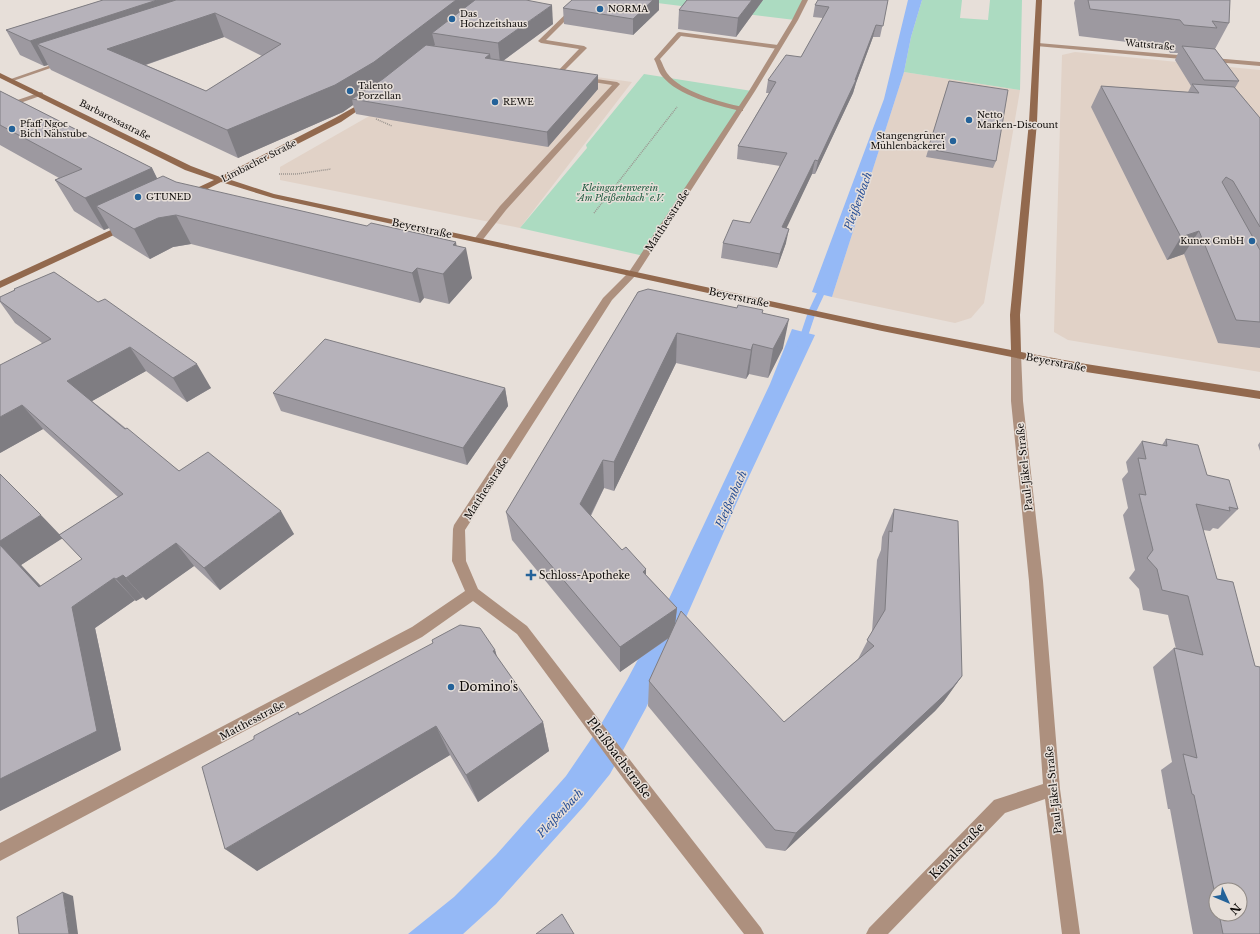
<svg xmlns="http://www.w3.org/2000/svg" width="1260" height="934" font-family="'Libre Baskerville',serif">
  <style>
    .built { fill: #e1d2c7 }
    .green { fill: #acdbc1 }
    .water { fill: #95b9f6 }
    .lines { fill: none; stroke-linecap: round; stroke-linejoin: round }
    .stream { fill: #95b9f6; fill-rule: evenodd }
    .path { stroke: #9b9590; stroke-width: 1.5; stroke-dasharray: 1 1; stroke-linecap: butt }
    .lane { fill: #ad907e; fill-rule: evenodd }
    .street { fill: #ad907e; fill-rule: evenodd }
    .secondary { fill: #92694e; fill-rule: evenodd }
    .wall { fill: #9d99a0; fill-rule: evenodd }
    .shaded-wall { fill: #7f7d82 }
    .building { fill: #b6b2ba; stroke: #7f7d82; fill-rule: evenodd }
    .poi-dot { fill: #246299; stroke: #e7dfd9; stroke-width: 1.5 }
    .labels { text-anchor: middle; stroke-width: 3; stroke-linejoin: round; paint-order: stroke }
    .far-poi-label { font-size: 9px; fill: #0e0b09; stroke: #e7dfd9; text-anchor: start }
    .far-street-label { font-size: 9px; fill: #0e0b09; stroke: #e7dfd9 }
    .far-park-label { font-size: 9px; font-style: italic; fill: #215c41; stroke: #e7dfd9 }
    .street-label { font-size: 10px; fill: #0e0b09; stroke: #e7dfd9 }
    .poi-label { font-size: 10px; fill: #0e0b09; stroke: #e7dfd9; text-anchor: start }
    .water-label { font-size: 11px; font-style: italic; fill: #264e96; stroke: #e7dfd9 }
    .near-poi-label { font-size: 12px; fill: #0e0b09; stroke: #e7dfd9; text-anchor: start }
    .near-street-label { font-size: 12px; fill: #0e0b09; stroke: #e7dfd9 }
  </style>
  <rect width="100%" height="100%" fill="#e7dfd9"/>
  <g class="built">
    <polygon points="1075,52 1260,70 1260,372 1068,340 1054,332 1062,55"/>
    <polygon points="448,56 632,82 520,228 280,180 280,167 371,115"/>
    <polygon points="904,72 1020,90 984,303 971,318 955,323 832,297"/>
  </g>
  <g class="green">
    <polygon points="633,0 805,0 795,20"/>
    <polygon points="922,0 962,0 960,18 988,20 990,0 1022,0 1020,90 904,72 911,37"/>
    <polygon points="644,74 752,91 644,256 520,228 587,148 586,145"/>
  </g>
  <g class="water">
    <polygon points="908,0 922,0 911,37 904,72 832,297 812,292 884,99"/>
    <polygon points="792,329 815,335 737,502 646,708 610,774 585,805 496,904 463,934 408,934 454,897 496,855 566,776 600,726 627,680 659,620 770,384"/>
  </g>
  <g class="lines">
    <polygon class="stream" points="823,280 826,280 830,282 816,312 805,345 801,348 798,347 797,345 808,312"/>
    <g class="path">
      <polyline points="376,119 392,126"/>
      <polyline points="279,174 297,174 331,169"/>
      <polyline points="594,213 677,107"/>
    </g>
    <g class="lane">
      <polygon points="580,0 586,0 546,40 584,46 587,48 559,76 555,76 555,74 579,49 541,43 538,41"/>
      <path d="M679 32 778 45 781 47 778 49 681 36 660 59C663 64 664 69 667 73 681 92 720 102 743 107V111H740C716 105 678 96 662 76 658 71 657 64 654 59L677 33Z"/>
      <polygon points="582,77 617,82 620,84 506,210 481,242 475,242 474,240 475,238 500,206 612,85 580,80 580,78"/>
    </g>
    <g class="street">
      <polygon points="802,0 808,0 798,20 755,91 637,274 612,300 465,530 466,561 478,589 527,626 637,769 761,928 764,934 744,934 625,781 517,634 473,601 422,637 0,861 0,843 412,627 465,591 452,561 453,529 454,525 603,298 629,272 749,91 792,20"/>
      <polygon points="1038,43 1260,62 1260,66 1036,46 1036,44"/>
      <polygon points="63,61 68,62 13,81 8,80"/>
      <polygon points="41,92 43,93 43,95 0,110 0,106"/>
      <polygon points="1016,351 1021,354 1023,401 1043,581 1060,789 1080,934 1062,934 1045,799 1005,813 888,934 866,934 869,928 994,800 1043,784 1029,581 1011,401 1011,354"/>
    </g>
    <g class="secondary">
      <polygon points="1036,0 1042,0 1037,122 1020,315 1021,352 1086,364 1260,391 1260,399 1086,372 882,331 273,198 221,182 192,197 186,197 185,195 186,193 214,180 185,170 0,78 0,73 2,74 191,166 220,177 335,118 365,101 369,101 369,103 341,122 228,179 274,194 882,325 1011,350 1010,315 1029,122"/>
      <polygon points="126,223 130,226 129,228 0,288 0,281"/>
    </g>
  </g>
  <g class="wall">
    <path d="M103 0 553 24 503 61 598 89 548 147 356 114 353 105 343 112 238 158 51 70 48 65 44 66 20 55 6 30ZM224 37 262 56 206 91 146 65Z"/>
    <polygon points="572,0 659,0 659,10 633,35 564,24 563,8"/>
    <polygon points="687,0 763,0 736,37 678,29 679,10"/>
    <polygon points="888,0 880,37 873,37 856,83 853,93 815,174 812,174 786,228 786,243 777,268 721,258 723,243 750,223 780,166 737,159 738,146 769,93 766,93 768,80 801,57 823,18 813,17 815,5"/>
    <polygon points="1075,0 1230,0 1229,23 1215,49 1239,81 1235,88 1260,118 1260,348 1218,343 1184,254 1167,260 1091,107 1101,86 1188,92 1191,86 1175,60 1178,53 1170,53 1167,47 1079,36 1074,3"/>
    <polygon points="949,81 996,161 993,168 926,157"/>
    <polygon points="0,91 152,168 157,179 456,246 472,278 449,304 424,298 420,303 191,244 173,247 150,259 113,236 109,228 104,230 74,211 55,180 59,178 0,145"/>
    <path d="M54 272 211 388 187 402 146 371 92 401 179 471 294 534 220 590 194 566 146 600 143 597 136 601 135 600 95 628 121 750 0 811V474L59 535 118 497 43 429 0 453 42 343 15 323 0 302V297ZM62 538 82 559 41 586 21 565Z"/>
    <polygon points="638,292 737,308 763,310 762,313 783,348 768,378 749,374 746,379 676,363 614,491 604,488 591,516 622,550 646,569 646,575 677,608 675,623 784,722 858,659 872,632 877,560 881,550 882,537 894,509 962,676 944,701 935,711 785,851 766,848 648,706 649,681 669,638 620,672 512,540 506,512"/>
    <polygon points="505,388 508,406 467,465 281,411 273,393"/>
    <path d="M1166 439 1207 475 1238 509 1218 529 1213 528 1210 531 1203 530 1260 934H1193L1170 809H1168L1161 770 1172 762 1153 667 1174 648 1176 649 1168 615 1143 610 1139 589 1129 578 1135 570 1123 515 1128 508 1122 479 1128 472 1126 462 1142 441 1162 445ZM1216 890 1240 914H1216Z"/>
    <polygon points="1260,442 1260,451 1258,445"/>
    <polygon points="495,650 497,657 543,722 549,751 478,802 450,755 257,871 254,739 298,712 300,714"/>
  </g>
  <g class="shaded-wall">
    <polygon points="157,0 216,0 37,44 48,65 44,66 30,41"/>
    <polygon points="456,0 478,0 432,33 435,45 380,89 352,99 353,105 343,112 238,158 227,130"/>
    <polygon points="653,0 659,0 659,10 633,35 633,19"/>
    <polygon points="752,0 763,0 736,37 738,18"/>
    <polygon points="552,5 553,24 500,63 498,43"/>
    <polygon points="215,13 224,37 119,74 107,49"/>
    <polygon points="876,25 873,37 856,83 853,93 815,174 818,161 855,80"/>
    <polygon points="490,54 492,68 485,58"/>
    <polygon points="598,75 598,89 548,147 547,132"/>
    <polygon points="815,160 812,174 780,242 782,227"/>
    <polygon points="152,168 168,200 96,206 109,228 104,230 85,198"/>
    <polygon points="176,215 191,244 173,247 150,259 134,229 158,218"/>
    <polygon points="789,229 786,243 777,268 780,254"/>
    <polygon points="1199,231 1184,254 1167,260 1181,237"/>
    <polygon points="456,242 458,257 466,248 472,278 449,304 443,274 453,245"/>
    <polygon points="417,268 424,298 420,303 412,273"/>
    <polygon points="789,319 783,348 768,378 773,349"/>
    <polygon points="677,333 676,363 614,491 614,462"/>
    <polygon points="753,344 749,374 746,379 751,350"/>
    <polygon points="130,347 146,371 85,405 67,381"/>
    <polygon points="197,364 211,388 187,402 173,378"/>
    <polygon points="505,388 508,406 467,465 463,448"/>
    <polygon points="22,405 43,429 0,453 0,417"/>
    <polygon points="603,460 604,488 582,532 580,504"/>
    <polygon points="281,511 294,534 220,590 204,568"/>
    <polygon points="41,515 63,538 21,565 62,609 39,587 0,545 0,541"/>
    <polygon points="176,543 194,566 146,600 126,578"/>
    <polygon points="646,569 646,596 643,572"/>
    <polygon points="123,575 143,597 136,601 116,579"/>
    <polygon points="114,578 135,600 95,628 121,750 0,811 0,779 72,607"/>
    <polygon points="677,608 674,634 620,672 620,647"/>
    <polygon points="495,650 504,682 493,651"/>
    <polygon points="962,676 944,701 935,711 785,851 796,833"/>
    <polygon points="543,722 549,751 478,802 466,775"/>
    <polygon points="436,726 450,755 257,871 225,849"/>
    <polygon points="63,892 73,896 78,934 69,934"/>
  </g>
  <g class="building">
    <polygon points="103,0 157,0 30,41 6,30"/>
    <path d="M176 0H456L374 62 335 85 227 130 37 44ZM215 13 281 44 206 91 107 49Z"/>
    <polygon points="475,0 526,0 552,5 498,43 432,33"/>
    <polygon points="572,0 653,0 633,19 563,8"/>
    <polygon points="687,0 752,0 738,18 679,10"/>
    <polygon points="818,0 888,0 883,26 876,25 855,80 856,80 818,161 815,160 782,227 789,229 780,254 723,243 733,220 750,223 787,153 738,146 776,82 768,80 786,55 801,57 829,7 815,5"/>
    <polygon points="1088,0 1230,0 1229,23 1212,21 1217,28 1184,25 1180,20 1090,9"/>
    <polygon points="426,45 490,54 485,58 598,75 547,132 352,99 383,79"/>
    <polygon points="1182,46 1215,49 1239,81 1204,80"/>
    <polygon points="949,81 1008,90 996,161 928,149"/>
    <polygon points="1192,84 1234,87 1260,118 1260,227 1233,181 1226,177 1222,182 1260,250 1260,322 1236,320 1199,231 1181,237 1101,86 1199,93"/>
    <polygon points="0,91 152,168 85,198 55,180 82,169 0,125"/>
    <polygon points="163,176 176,182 367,226 371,223 421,234 456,242 453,245 466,248 443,274 417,268 412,273 176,215 158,218 134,229 96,206"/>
    <polygon points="54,272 98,302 105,299 197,364 173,378 130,347 67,381 125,429 127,428 179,471 208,452 281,511 204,568 176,543 126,578 123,575 116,579 114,578 72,607 97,731 0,779 0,545 39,587 82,559 59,535 123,494 22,405 0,417 0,365 51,339 0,301 0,297 15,290 14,289"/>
    <polygon points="648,289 737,308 738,305 763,310 762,313 789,319 773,349 753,344 751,350 677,333 614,462 603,460 580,504 622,550 626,547 646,569 643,572 677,608 620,647 506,512 638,292"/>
    <polygon points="325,339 505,388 463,448 273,393"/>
    <polygon points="1166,439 1198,445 1207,475 1229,480 1238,509 1229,507 1230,511 1196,504 1217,579 1233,582 1255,666 1260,667 1260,934 1223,934 1219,914 1240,914 1240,890 1216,890 1216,899 1194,795 1192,794 1183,754 1197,758 1174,648 1203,655 1188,596 1162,590 1157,569 1147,558 1153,550 1139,494 1146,495 1138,458 1146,459 1142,441 1167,446"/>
    <polygon points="0,474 41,515 0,541"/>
    <polygon points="894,509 958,521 962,676 953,687 796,833 775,830 649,681 681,611 784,722 874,646 867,640 885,610 889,531 892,532"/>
    <polygon points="460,625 480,628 495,650 493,651 543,722 466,775 436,726 225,849 202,767 254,739 254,736 298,712 299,715 332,697 433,643 432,640"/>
    <polygon points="63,892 69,934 19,934 17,917"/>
    <polygon points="562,914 574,934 536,934"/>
  </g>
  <g class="poi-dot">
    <circle cx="600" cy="9" r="4"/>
    <circle cx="452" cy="19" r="4"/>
    <circle cx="350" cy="91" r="4"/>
    <circle cx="495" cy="102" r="4"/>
    <circle cx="969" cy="120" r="4"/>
    <circle cx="12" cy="129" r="4"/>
    <circle cx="953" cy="141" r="4"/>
    <circle cx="138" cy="197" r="4"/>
    <circle cx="1252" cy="241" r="4"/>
    <path d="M529 569h4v4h4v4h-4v4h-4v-4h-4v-4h4z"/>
    <circle cx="451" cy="687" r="4"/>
  </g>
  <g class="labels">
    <g class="far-poi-label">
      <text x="608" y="12">NORMA</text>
      <text x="460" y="17">Das<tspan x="460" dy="10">Hochzeitshaus</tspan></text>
      <text x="358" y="89">Talento<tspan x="358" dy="10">Porzellan</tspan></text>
      <text x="503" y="105">REWE</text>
      <text x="977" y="118">Netto<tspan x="977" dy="10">Marken-Discount</tspan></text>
      <text x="20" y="127">Pfaff Ngoc<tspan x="20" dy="10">Bich Nähstube</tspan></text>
      <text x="945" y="139" text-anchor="end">Stangengrüner<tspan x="945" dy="10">Mühlenbäckerei</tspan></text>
      <text x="146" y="200">GTUNED</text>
      <text x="1244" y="244" text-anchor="end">Kunex GmbH</text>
    </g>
    <g class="far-street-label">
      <text transform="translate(1150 45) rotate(5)" y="3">Wattstraße</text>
      <text transform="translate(115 120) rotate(27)" y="3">Barbarossastraße</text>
      <text transform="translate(259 161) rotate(-27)" y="3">Limbacher Straße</text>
    </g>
    <g class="far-park-label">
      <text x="620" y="191">Kleingartenverein<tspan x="620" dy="10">"Am Pleißenbach" e.V.</tspan></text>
    </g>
    <g class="street-label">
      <text transform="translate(667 220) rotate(-57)" y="4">Matthesstraße</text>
      <text transform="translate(422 228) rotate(12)" y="4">Beyerstraße</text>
      <text transform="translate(739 297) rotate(12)" y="4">Beyerstraße</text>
      <text transform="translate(1056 362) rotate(11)" y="4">Beyerstraße</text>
      <text transform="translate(1024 467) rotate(-96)" y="4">Paul-Jäkel-Straße</text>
      <text transform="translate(486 488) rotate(-57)" y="4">Matthesstraße</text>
      <text transform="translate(252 720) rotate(-28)" y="4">Matthesstraße</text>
      <text transform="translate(1053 790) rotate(-96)" y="4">Paul-Jäkel-Straße</text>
    </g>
    <g class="poi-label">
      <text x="539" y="579">Schloss-Apotheke</text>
    </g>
    <g class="water-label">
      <text transform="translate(858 201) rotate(-70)" y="4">Pleißenbach</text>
      <text transform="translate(731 499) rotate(-66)" y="4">Pleißenbach</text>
      <text transform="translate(560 813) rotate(-47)" y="4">Pleißenbach</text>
    </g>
    <g class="near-poi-label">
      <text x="459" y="691">Domino's</text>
    </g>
    <g class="near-street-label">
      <text transform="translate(619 758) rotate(53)" y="4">Pleißbachstraße</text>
      <text transform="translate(957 851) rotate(-46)" y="4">Kanalstraße</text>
    </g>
  </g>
  <g transform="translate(1228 902) rotate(134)"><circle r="19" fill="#e7dfd9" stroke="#908a86"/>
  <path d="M0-3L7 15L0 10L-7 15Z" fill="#246299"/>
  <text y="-6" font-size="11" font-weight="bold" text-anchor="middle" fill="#0e0b09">N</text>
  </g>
</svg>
